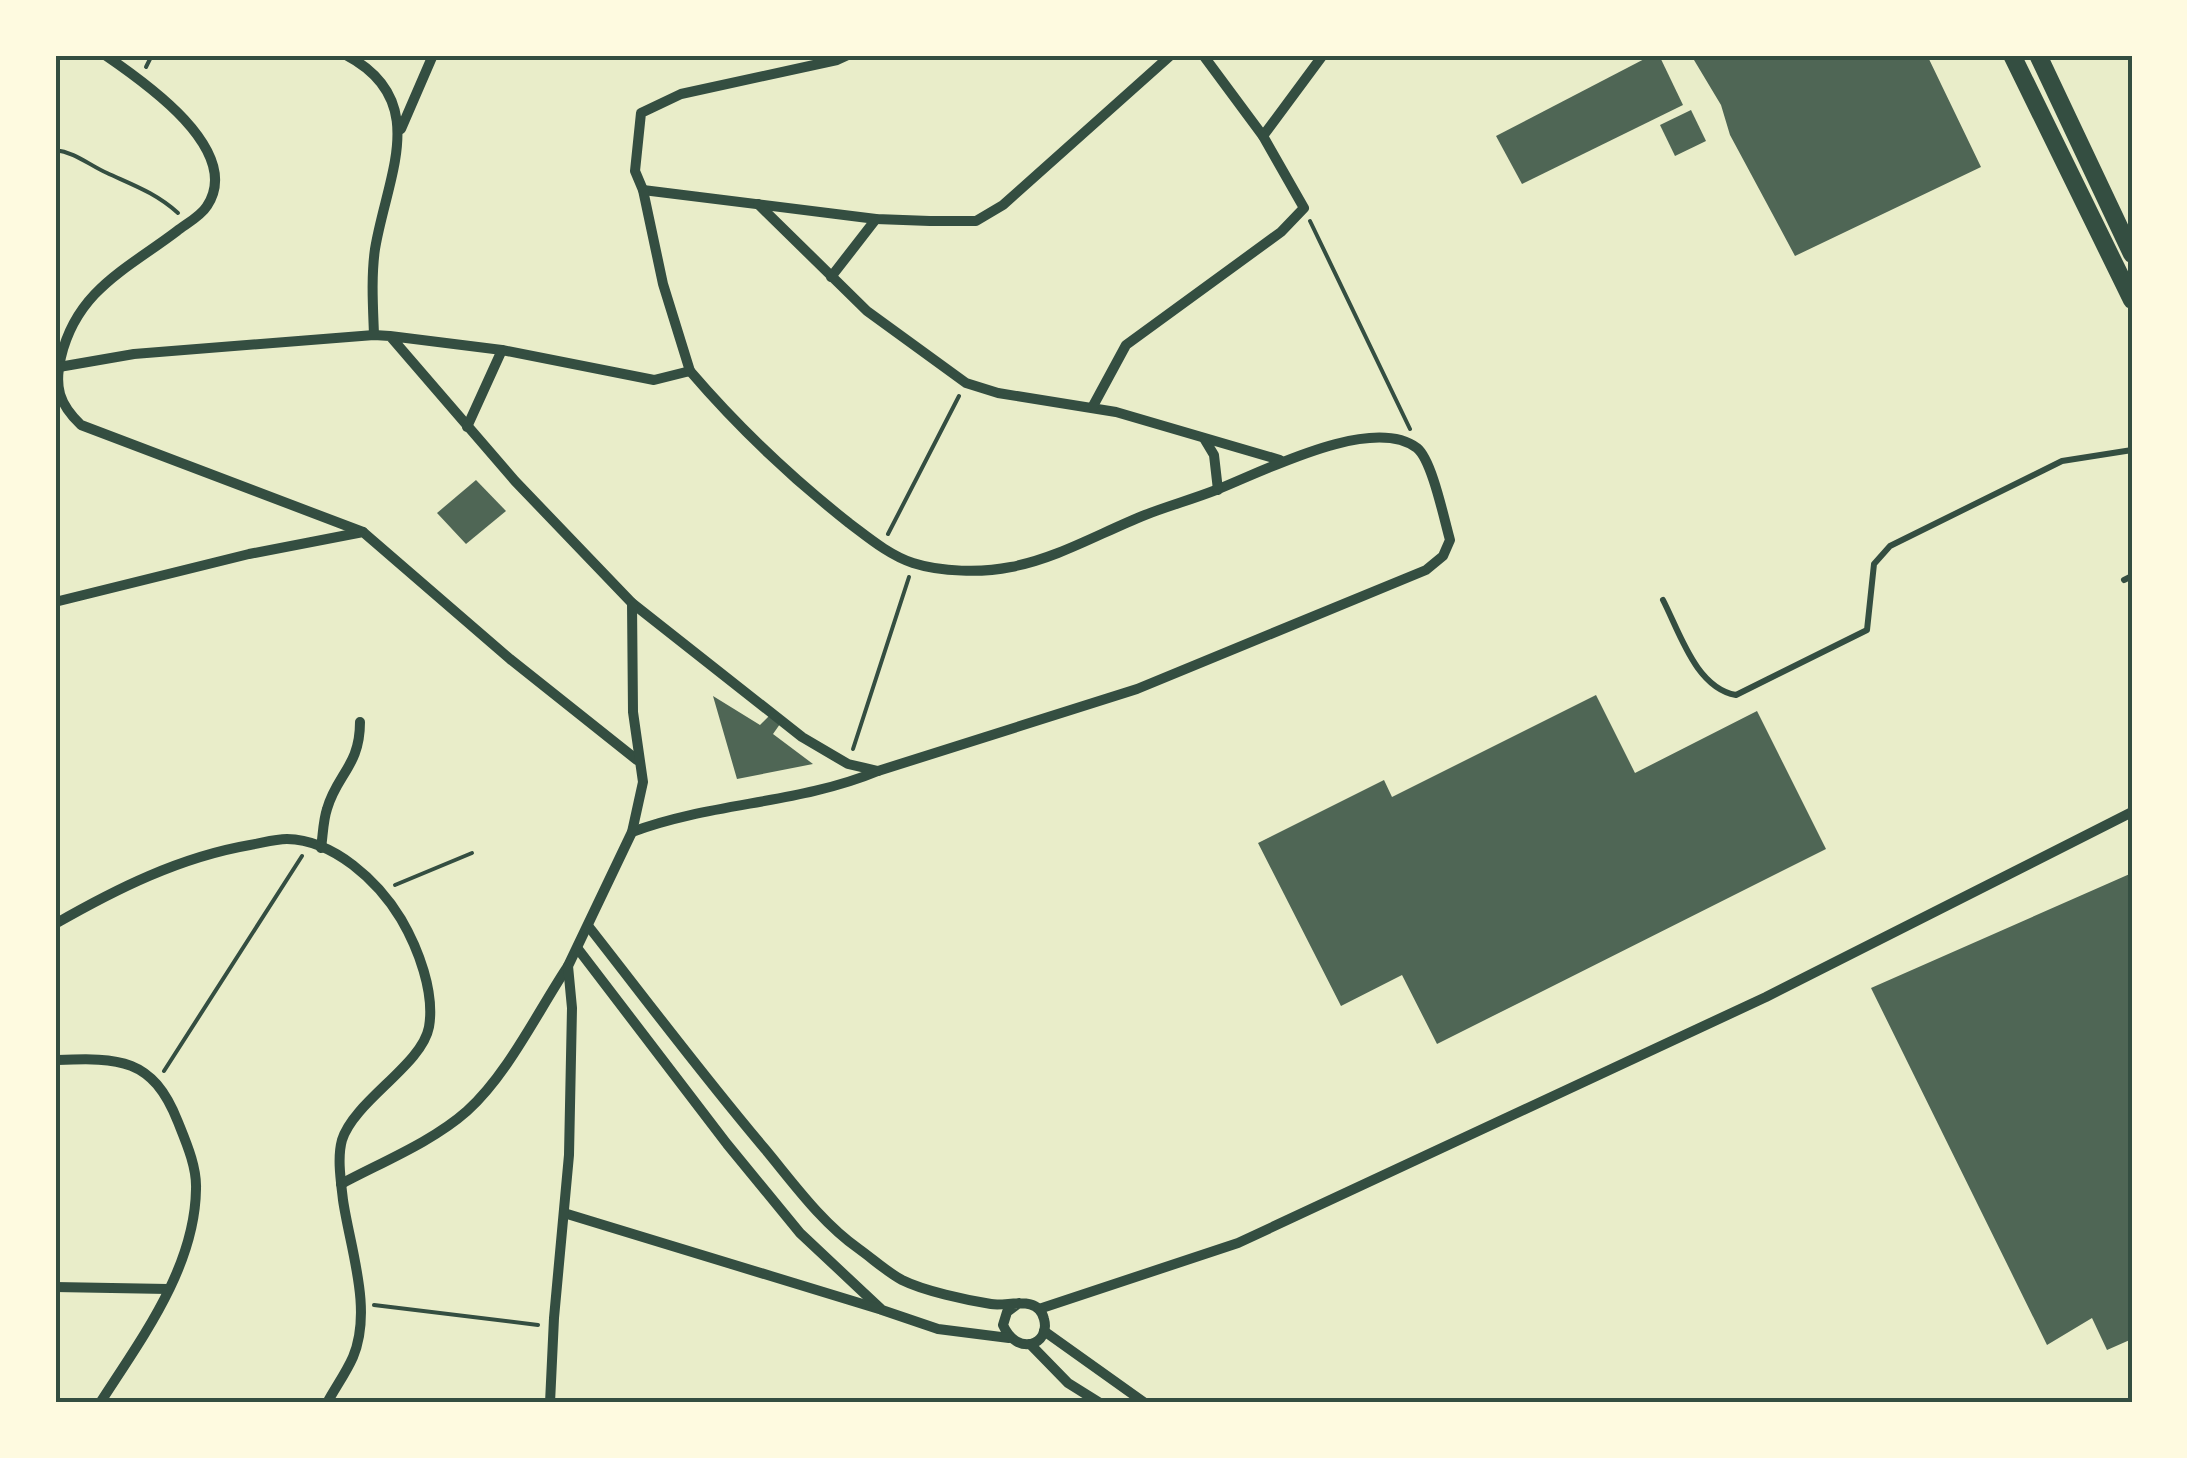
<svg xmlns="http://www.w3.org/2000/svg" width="2187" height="1458" font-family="'Golos Text',sans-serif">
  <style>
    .building { fill: #4f6655 }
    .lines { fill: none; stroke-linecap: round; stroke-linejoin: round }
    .path { stroke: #344e41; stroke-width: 4 }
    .service { stroke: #344e41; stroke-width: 6 }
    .minor { stroke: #344e41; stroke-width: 10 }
    .primary { stroke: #344e41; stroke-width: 18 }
    .neatline { fill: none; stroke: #344e41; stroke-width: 4 }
  </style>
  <rect width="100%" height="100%" fill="#e9edc9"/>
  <g class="building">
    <polygon points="1652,55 1659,55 1683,105 1522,184 1496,136"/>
    <polygon points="1691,55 1927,55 1981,167 1795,256 1730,135 1721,105"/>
    <polygon points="1691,110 1706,141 1675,156 1660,125"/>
    <polygon points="476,480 506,511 466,544 437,513"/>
    <polygon points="1596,695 1635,773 1757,711 1826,849 1437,1044 1402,975 1341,1006 1258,843 1384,780 1392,797"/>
    <polygon points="713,696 760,725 769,716 780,724 773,734 813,764 737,779"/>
    <polygon points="2132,873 2132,1339 2107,1350 2092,1318 2047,1345 1871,988"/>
  </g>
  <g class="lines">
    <g class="path">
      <polyline points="146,67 152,55"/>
      <path d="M55 150C75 152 89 165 107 173 133 185 156 193 178 213"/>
      <polyline points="1310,221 1410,429"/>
      <polyline points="888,534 959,396"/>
      <polyline points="853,749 909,577"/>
      <polyline points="395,885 472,853"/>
      <polyline points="164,1071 302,856"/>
      <polyline points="374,1305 538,1325"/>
    </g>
    <g class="service">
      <polyline points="2124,580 2132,576"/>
      <path d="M1663 600C1680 633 1696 688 1736 695L1867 630 1874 564 1890 546 2062 461 2132 450"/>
    </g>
    <g class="minor">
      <path d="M105 55C143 81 244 150 207 206 201 216 186 224 177 231 127 269 77 290 61 357 54 387 59 404 81 425L363 532"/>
      <path d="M346 55C432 100 387 176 375 249 371 277 373 307 374 335"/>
      <polyline points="401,129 433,55"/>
      <polyline points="1263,136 1323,55"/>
      <polyline points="643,190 876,219 930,221 976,221 1003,205 1171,55"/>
      <polyline points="758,204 867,311 966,383 998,393 1116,412 1280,460"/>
      <polyline points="831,277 876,219"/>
      <path d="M59 367 134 354 374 335 390 336 502 350 654 380 690 371C738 427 792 478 849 523 869 538 889 555 913 563 941 572 982 573 1011 567 1058 558 1100 533 1145 515 1168 506 1193 499 1216 490 1262 472 1372 414 1417 448 1432 460 1444 519 1450 540L1443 556 1426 570 1137 689 878 771 848 764 802 737 632 603 515 481 390 336"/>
      <polyline points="690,371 663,284 643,190 635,171 641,113 681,94 837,60 848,55"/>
      <polyline points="1093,406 1126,345 1281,232 1304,208 1263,136 1203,55"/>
      <polyline points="467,427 502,350"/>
      <polyline points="1205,440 1214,455 1218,490"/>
      <polyline points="55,602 249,554 363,532 510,659 637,760"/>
      <path d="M632 832C712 802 799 804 878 771"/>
      <path d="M321 848C323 835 323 821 327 809 337 774 360 766 360 722"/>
      <path d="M55 924C116 889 180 857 250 845 262 843 275 839 287 839 334 840 378 881 401 919 418 948 435 992 429 1027 422 1065 354 1101 342 1140 337 1158 341 1182 343 1200 350 1248 373 1310 353 1357 346 1373 335 1388 327 1403"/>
      <path d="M589 927C647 1001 704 1077 765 1149 794 1184 821 1222 859 1249 873 1259 887 1272 902 1280 924 1291 966 1300 991 1304 1008 1307 1038 1294 1044 1319 1051 1345 1017 1357 1003 1325L1007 1312 1019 1303"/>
      <polyline points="578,949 727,1144 800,1233 882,1310 938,1329 1009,1338"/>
      <path d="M55 1060C118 1058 152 1056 178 1122 186 1142 197 1167 196 1189 195 1268 141 1339 100 1403"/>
      <path d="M341 1184C382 1162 432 1142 467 1111 508 1074 538 1011 568 966"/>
      <polyline points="564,1213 879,1309"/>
      <polyline points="55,1287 168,1289"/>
      <polyline points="1039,1309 1238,1243 1766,997 2132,812"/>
      <polyline points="1044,1331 1145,1403"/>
      <polyline points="1030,1344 1068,1383 1100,1403"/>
      <polyline points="550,1403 554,1318 569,1155 572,1008 568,966 632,832 643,782 633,712 632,603"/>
    </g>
    <g class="primary">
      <polyline points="2012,55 2132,300"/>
      <polyline points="2038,55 2132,254"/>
    </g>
  </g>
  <rect width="2187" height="1458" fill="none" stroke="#fefae0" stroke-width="115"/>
  <rect x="58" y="58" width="2072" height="1342" class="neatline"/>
</svg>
